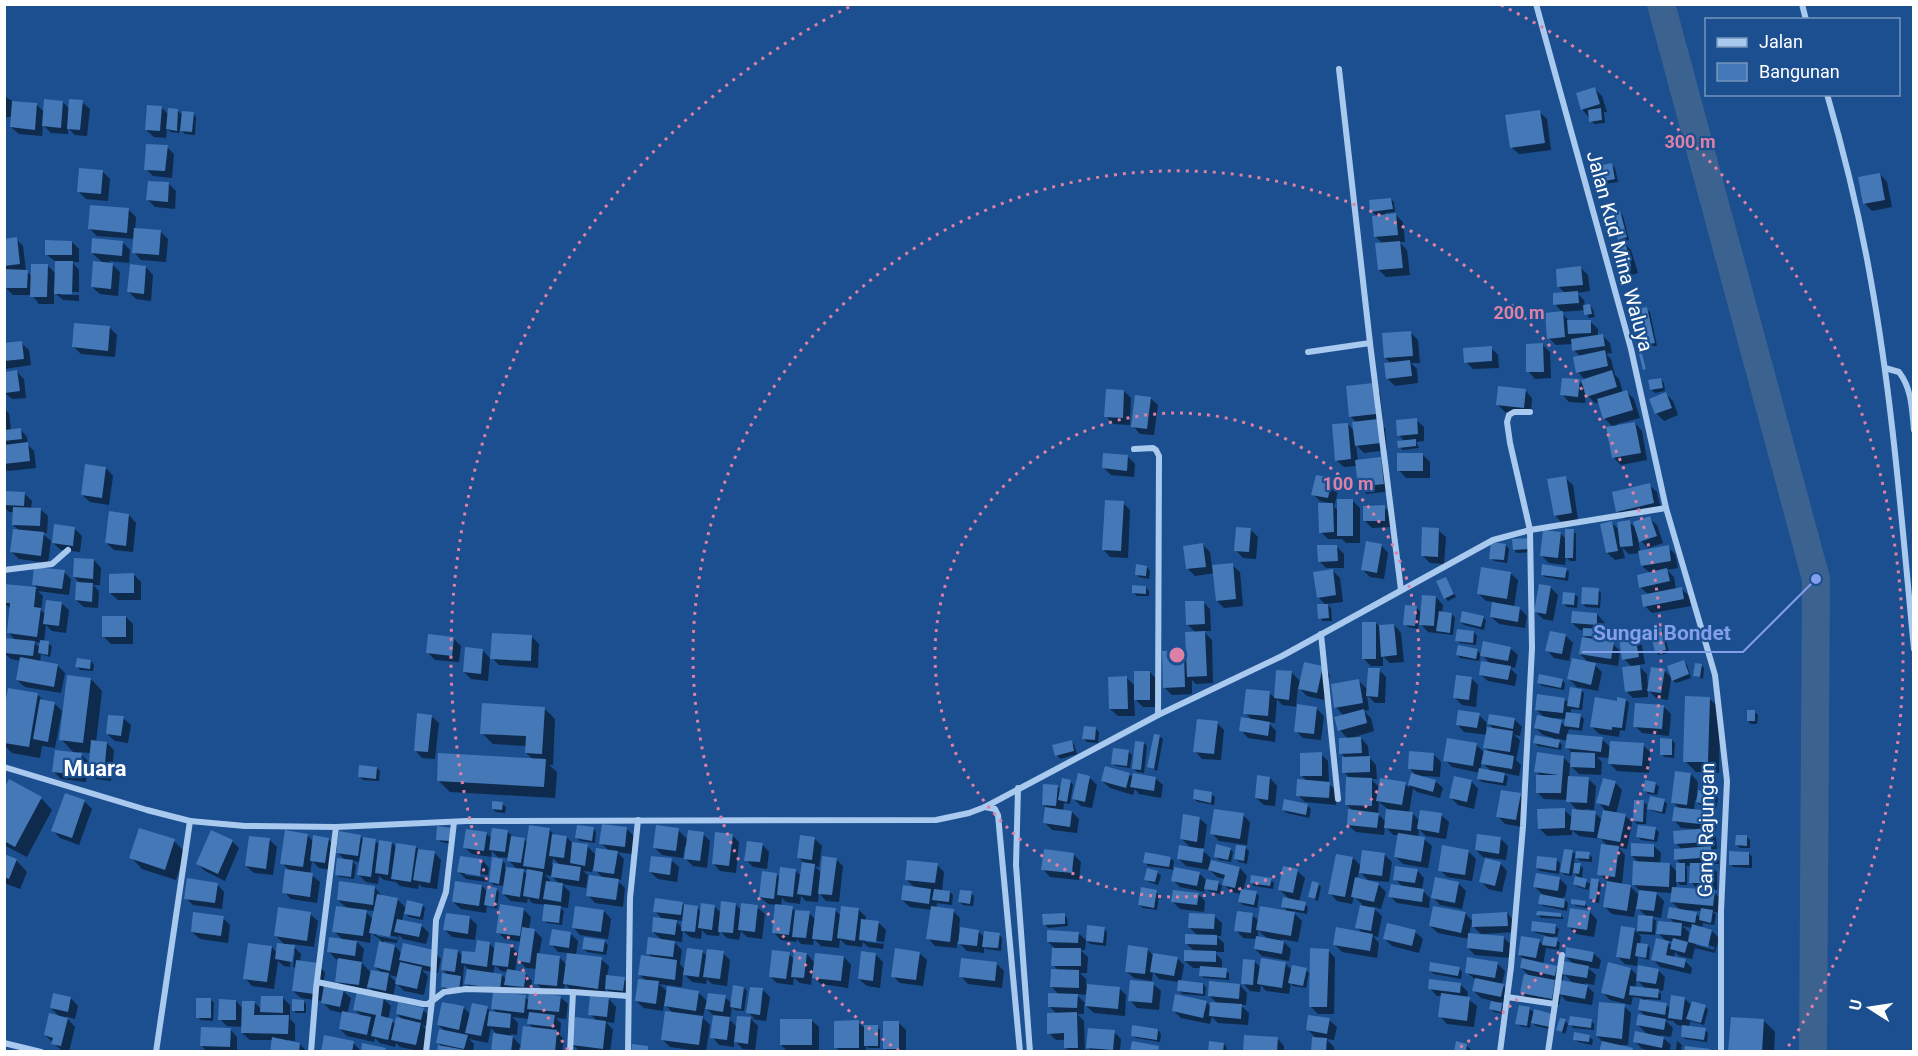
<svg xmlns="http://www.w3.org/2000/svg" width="1918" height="1056" font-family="Roboto,sans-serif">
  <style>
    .shadow { fill: #0007; fill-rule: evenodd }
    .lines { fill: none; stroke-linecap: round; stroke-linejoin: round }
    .river { stroke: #3c6290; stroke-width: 28 }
    .building { fill: #4478b7 }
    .street { stroke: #a9c9ee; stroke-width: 6 }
    .ring { fill: none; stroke: #dd80a5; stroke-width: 3; stroke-dasharray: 3 6 }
    .labels { text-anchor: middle; stroke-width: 4.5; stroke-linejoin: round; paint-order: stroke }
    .street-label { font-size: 20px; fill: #fff; stroke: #1b4f8f }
    .quarter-label { font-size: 22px; font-weight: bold; fill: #fff; stroke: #1b4f8f }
    .centre { fill: #dd80a5; stroke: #1b4f8f; stroke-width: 3 }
    .ring-label { font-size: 18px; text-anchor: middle; font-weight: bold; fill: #dd80a5; stroke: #1b4f8f; stroke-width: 4.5; stroke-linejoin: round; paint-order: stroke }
    .leader { fill: none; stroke: #839eea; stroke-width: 2 }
    .callout-dot { fill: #839eea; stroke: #1b4f8f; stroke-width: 2 }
    .callout-label { font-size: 21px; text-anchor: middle; font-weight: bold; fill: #839eea; stroke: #1b4f8f; stroke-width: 4.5; stroke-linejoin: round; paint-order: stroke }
  </style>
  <rect width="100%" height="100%" fill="#1b4f8f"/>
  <g class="shadow">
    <polygon points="1595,89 1602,96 1607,112 1604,112 1605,123 1594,124 1582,109"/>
    <polygon points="4,96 14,102 36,104 44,112 63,102 70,110 82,102 90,109 87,136 75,135 68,128 68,134 51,133 43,125 42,136 19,134 11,127 12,117 4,117"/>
    <polygon points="161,107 169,115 178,111 183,116 193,113 196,117 195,135 185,134 180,129 179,133 171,132 167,129 166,138 154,137 146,130"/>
    <polygon points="1539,112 1547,119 1551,150 1519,154 1511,147"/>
    <polygon points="167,147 174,154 172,178 153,176 146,169"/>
    <polygon points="1612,165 1615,168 1618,182 1605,184 1602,181"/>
    <polygon points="103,172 110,179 108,201 86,199 79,192"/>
    <polygon points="1880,174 1887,182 1892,207 1872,211 1865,204"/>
    <polygon points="169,184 176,191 175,209 155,207 148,200"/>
    <polygon points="1391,199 1394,202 1395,212 1385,213 1385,216 1396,215 1403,222 1405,242 1399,242 1407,250 1410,275 1386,277 1379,270 1383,244 1375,236 1378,217 1372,211"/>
    <polygon points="129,210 136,217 135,230 161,232 168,239 166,262 141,260 134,252 135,239 97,236 90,229"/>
    <polygon points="1620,213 1623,216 1629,240 1623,242 1631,250 1638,273 1628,276 1621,268 1624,243 1619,239"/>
    <polygon points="16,239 23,246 26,271 32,276 48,266 56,274 56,262 46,254 72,242 79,249 79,262 72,262 79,270 79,292 61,292 61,295 79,295 79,301 63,300 54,292 54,304 39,304 32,295 13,295 5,287 4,241"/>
    <polygon points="122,242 130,250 129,263 109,261 120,272 118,296 100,294 92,287 103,263 92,253"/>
    <polygon points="146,267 153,275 151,301 136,299 129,292"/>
    <polygon points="1581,268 1588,275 1590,291 1577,293 1584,300 1585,306 1590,306 1593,309 1595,317 1589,318 1585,310 1562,312 1555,304 1565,293 1559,287"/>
    <polygon points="1646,309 1650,312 1657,346 1653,346 1650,343"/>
    <polygon points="1637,311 1640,314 1644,329 1638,331 1635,328"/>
    <polygon points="1562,313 1570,322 1590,321 1598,329 1598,337 1603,336 1610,343 1612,353 1606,354 1611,359 1615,375 1619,379 1623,393 1627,392 1634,399 1640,418 1617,424 1618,426 1635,423 1642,431 1647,460 1621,465 1613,457 1613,427 1605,419 1600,402 1595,403 1586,394 1585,403 1569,402 1562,394 1579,381 1584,386 1585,380 1578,372 1581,357 1574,350 1573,344 1556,345 1549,338"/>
    <polygon points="109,327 117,335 115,357 81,354 74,347"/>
    <polygon points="1410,332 1418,340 1420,363 1411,363 1417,369 1418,383 1395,386 1387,378 1392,364 1385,358"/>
    <polygon points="21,343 29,350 31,365 5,369 4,345"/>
    <polygon points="1543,345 1550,352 1551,378 1535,379 1528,371"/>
    <polygon points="1491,348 1498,355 1499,368 1473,369 1466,362"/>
    <polygon points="17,372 24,379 26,398 12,399 4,392 4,374"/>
    <polygon points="1660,379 1664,383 1665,391 1655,393 1651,390"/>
    <polygon points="1373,385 1380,392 1383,421 1378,421 1385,428 1387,450 1364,453 1356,445 1358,461 1380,458 1388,466 1391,491 1367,494 1359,487 1357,466 1344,467 1336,460 1348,424 1355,432 1357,423 1350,416"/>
    <polygon points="1525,390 1532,398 1531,414 1505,412 1497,404"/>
    <polygon points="1124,391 1131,398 1130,425 1113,424 1106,416"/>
    <polygon points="1666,394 1673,401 1678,415 1664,421 1656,413"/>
    <polygon points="1150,398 1158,405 1154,435 1140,434 1133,426"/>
    <polygon points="4,409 9,413 11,430 20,429 27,437 28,445 34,451 36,468 8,471 4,468"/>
    <polygon points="1416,420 1424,427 1424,441 1416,442 1419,448 1403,450 1399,447 1405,442 1399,435"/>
    <polygon points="1423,455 1430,462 1430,478 1406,478 1399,470"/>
    <polygon points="1128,457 1135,464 1134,477 1111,475 1104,468"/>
    <polygon points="106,468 113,476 109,505 90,502 82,495"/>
    <polygon points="1565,478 1573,485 1578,520 1562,523 1555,515"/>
    <polygon points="1331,480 1339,487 1334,507 1339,511 1352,500 1360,508 1360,543 1346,543 1342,539 1328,539 1321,532 1330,503 1320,501 1313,494"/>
    <polygon points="1649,485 1657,492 1661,510 1625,519 1618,511"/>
    <polygon points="4,493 24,493 32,501 31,509 40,509 48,516 47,533 42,533 51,541 48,563 19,559 12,552 20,531 13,525 14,512 9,512 4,507"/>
    <polygon points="1123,503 1130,510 1128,558 1110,557 1103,549"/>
    <polygon points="1384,507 1391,514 1392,527 1372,528 1365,521"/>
    <polygon points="129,515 136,523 133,552 114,550 106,543"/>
    <polygon points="1649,518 1657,525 1663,543 1648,548 1638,538 1640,552 1668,547 1675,554 1678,568 1667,570 1674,577 1676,590 1682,589 1689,596 1691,606 1652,613 1645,606 1649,595 1640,587 1650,573 1642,566 1640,553 1629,554 1622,547 1625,558 1615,560 1607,553 1612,523 1620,531 1629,522 1637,529"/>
    <polygon points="74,528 82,536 80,552 61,550 53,543"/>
    <polygon points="1250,529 1258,537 1256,559 1243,558 1236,550"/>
    <polygon points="1438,530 1446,537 1444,564 1430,563 1423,556"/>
    <polygon points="1573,531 1576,534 1576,561 1570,561 1566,557 1565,565 1549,563 1542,556 1560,533 1567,540"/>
    <polygon points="1514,540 1533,552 1517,553 1514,550"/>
    <polygon points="1203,545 1210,552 1212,567 1232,565 1240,572 1243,606 1224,608 1217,601 1215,573 1195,576 1187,568"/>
    <polygon points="1381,545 1388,553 1384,579 1370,577 1363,570"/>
    <polygon points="1506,545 1509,549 1507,563 1494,561 1491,558"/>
    <polygon points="1337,547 1344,554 1344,568 1326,568 1319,561"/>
    <polygon points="94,560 101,568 100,585 93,585 99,591 98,608 84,607 76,600 81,584 74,577"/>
    <polygon points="1147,567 1150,571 1149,579 1139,577 1136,574"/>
    <polygon points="1566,569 1569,572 1568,581 1545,577 1542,574"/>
    <polygon points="1333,571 1340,578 1343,602 1327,604 1331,608 1332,621 1323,621 1320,618 1326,605 1318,597"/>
    <path d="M64 572 71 579 69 595 38 591 43 596 41 610 46 615 61 603 69 610 66 633 52 631 46 625 44 642 52 646 50 657 41 654 40 662 57 665 65 673 61 693 25 687 17 680 21 661 11 659 4 653 16 641 8 632 11 609 4 603 6 585 38 589 33 584ZM34 642 41 643V649Z"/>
    <polygon points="1510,573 1518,580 1514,607 1519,608 1527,616 1525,628 1499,624 1491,617 1494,602 1486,601 1478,593"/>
    <polygon points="134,575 141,582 141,600 118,600 110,593"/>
    <polygon points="1446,578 1456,597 1448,601 1445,598"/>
    <polygon points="1146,587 1149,591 1149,596 1137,596 1134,593"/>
    <polygon points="1550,587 1558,595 1553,621 1543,619 1536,612"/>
    <polygon points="1598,590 1601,593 1600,608 1586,607 1582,603"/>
    <polygon points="1574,594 1578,597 1577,608 1567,607 1564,604"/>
    <polygon points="1436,597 1443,605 1442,613 1452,614 1455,618 1453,635 1428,632 1419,622 1418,629 1408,627 1405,624 1417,608 1422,613"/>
    <polygon points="1203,602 1210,609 1211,631 1203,631 1212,640 1213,683 1196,684 1192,680 1192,694 1172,695 1165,688 1184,652 1187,655 1196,633 1187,624"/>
    <path d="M1597 614 1604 622 1603 631 1606 634V643L1613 644 1620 651 1618 666 1592 662 1602 672 1598 691 1578 687 1584 693 1582 710 1571 709V714L1581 716 1584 719 1582 731 1569 729 1567 735 1602 739 1611 748 1643 745 1650 752 1649 773 1617 771 1610 764V758L1597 757 1602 762 1601 775 1579 774 1570 765 1569 777 1588 779 1596 786 1594 810 1585 809 1584 812 1595 813 1602 820 1604 809 1598 802 1615 782 1622 790 1616 814 1625 815 1632 823 1627 849 1618 847 1625 855 1622 885 1630 886 1639 895 1640 891 1633 884 1639 863 1632 856 1654 846 1661 853 1660 864H1670L1677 872 1682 865 1676 859 1682 850 1676 843 1694 829 1681 828 1674 820 1680 809 1673 802 1691 774 1698 782 1697 791 1715 795 1718 798 1716 809 1700 805 1695 800 1694 811 1710 812 1717 820 1716 831 1710 830 1716 837 1717 849H1712L1718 855 1719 864H1709L1717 872V890H1712L1721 899 1720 913 1713 912 1716 915 1714 925 1703 923 1702 928 1712 931 1719 938 1715 953 1695 948 1692 959 1679 956 1675 952 1674 958 1685 961 1692 968 1691 974 1660 967 1653 959 1667 942 1658 933 1676 924 1668 917 1681 911 1672 902V893L1655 892 1664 901 1661 918 1651 916 1656 921 1655 935 1638 934 1640 917H1647L1636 906 1634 917 1612 914 1605 907 1609 882 1599 874 1608 846 1601 839 1579 836 1572 830V835L1547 836 1540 829 1564 810 1573 818 1578 811 1568 800 1544 799 1537 792 1541 776 1536 771 1563 757 1572 766V753L1567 747 1568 741 1556 738 1562 745 1561 750 1538 746 1535 743 1553 740 1554 738 1543 735 1536 728 1545 718 1536 709 1564 699 1569 703 1580 690 1569 679 1590 664 1580 654 1589 640 1584 636 1585 630H1580L1572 623ZM1554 718 1567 719 1565 726 1561 722 1554 720ZM1685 866H1691V882L1699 891 1676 888 1677 881 1680 885H1687V868ZM1686 910 1702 911 1701 918 1696 914 1686 912ZM1682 926 1693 928 1690 940H1688L1689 932ZM1666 941H1673L1672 946ZM1696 942 1715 947 1714 950 1696 945Z"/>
    <polygon points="126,617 133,624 133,644 111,644 104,637"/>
    <polygon points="1483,617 1486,620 1484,630 1464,625 1461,622"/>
    <polygon points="1376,623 1379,626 1394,625 1401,633 1404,662 1390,663 1383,656 1383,666 1371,666 1363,658"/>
    <polygon points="1661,629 1664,632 1669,653 1659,655 1656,652"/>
    <polygon points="1474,632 1477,636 1476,645 1460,643 1457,640"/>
    <polygon points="1566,636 1573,643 1569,661 1554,658 1547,650"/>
    <polygon points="532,637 539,644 538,668 499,665 492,658"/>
    <polygon points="453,638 461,646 459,662 435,660 428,653"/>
    <polygon points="1634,638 1642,645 1645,664 1638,665 1647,674 1648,689 1664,670 1672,678 1684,662 1687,665 1691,678 1676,683 1671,679 1668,700 1656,698 1648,690 1648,697 1633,698 1626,691 1632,667 1624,659"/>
    <polygon points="1510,648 1518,655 1515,668 1509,667 1517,675 1515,686 1488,681 1480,674 1492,665 1481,654 1479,661 1460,658 1457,654 1477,650 1482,655"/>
    <polygon points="482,650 490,658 488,681 471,679 464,672"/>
    <polygon points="91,661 94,665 93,671 80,670 77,666"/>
    <polygon points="1701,665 1704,668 1703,679 1695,675"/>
    <polygon points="1322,668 1330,675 1324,700 1307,696 1298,687 1296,706 1316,708 1324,716 1321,740 1303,738 1296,731 1299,707 1282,705 1277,699 1275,723 1268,722 1276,731 1275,742 1248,738 1241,730 1253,721 1245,713 1269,693 1275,698 1278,671 1291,672 1301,682"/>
    <path d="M1379 670 1386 677 1385 703H1375L1367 695 1369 710 1364 711 1371 718 1374 731 1348 739 1361 738 1368 746 1369 757 1376 765 1377 779H1371L1380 788 1405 784 1409 788 1412 775 1417 776 1409 768 1433 754 1441 762 1440 777 1424 776 1423 778 1435 781 1443 788 1440 798 1417 792 1413 788 1409 813H1412L1420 821 1441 815 1449 822 1446 839 1426 836 1419 829 1418 838 1424 839 1432 846 1428 868 1403 864 1396 857 1399 835H1393L1385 826 1384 835 1356 832 1348 825 1353 811 1347 805 1351 779 1344 772V756L1341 753 1348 739 1340 730 1344 716 1336 707 1359 681 1368 690ZM1379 802 1388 809 1386 822 1378 814Z"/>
    <polygon points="1150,672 1157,680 1157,707 1143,707 1134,698 1135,716 1118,716 1110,709 1126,677 1135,686"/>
    <polygon points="1471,678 1478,685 1476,707 1462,705 1455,698"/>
    <path d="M91 679 102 691 96 742 107 743 114 750 111 781 96 779 88 770 86 782 61 779 54 772 75 754 61 739ZM78 752 91 753 90 763Z"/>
    <polygon points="1562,680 1565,683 1564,690 1542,686 1539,683"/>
    <polygon points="37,694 45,702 54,703 62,711 55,748 42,746 40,758 12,753 4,745 4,720"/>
    <polygon points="1709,698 1720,709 1719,773 1696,772 1685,761"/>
    <polygon points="1626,700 1629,703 1625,731 1620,730 1619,737 1599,734 1592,727 1618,703"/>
    <polygon points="1664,707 1671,714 1669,736 1642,733 1635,726"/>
    <polygon points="544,708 555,719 553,765 549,765 557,772 555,798 450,792 438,780 534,760 526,753 527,746 493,744 482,733"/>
    <polygon points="1754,712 1758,715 1757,724 1751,724 1748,721"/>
    <path d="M1479 715 1488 724 1490 715 1515 720 1522 727 1520 736 1514 735 1520 740 1516 760 1521 765 1519 776 1503 773 1508 777 1506 786 1482 782 1479 779 1480 773 1452 767 1445 760 1476 745 1486 754 1490 753 1485 747 1487 735 1464 732 1457 724ZM1487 722 1494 729 1486 728ZM1482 762 1492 772 1480 770Z"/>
    <polygon points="431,716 439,723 435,759 422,758 415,750"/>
    <polygon points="123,718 131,725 128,743 115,741 107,734"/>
    <polygon points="1217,723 1224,730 1221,760 1202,759 1195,751"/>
    <polygon points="1096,729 1099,732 1098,743 1087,742 1084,739"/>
    <polygon points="1159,736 1163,739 1157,771 1149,767"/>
    <polygon points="1672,740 1675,743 1674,758 1665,757 1661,754"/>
    <polygon points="1071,741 1074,744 1077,754 1060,759 1057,755"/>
    <polygon points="1144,743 1147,746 1144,773 1137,772 1134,769"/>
    <polygon points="1128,751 1132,755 1130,768 1116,766 1113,763"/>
    <polygon points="1321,754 1328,761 1329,784 1337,791 1336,805 1305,802 1298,795 1308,782 1302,776"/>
    <polygon points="377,768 380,771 379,781 363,780 359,776"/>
    <polygon points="1129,774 1133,778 1155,778 1163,785 1161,798 1139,794 1135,789 1133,795 1110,788 1102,781"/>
    <polygon points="1090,778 1097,785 1092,808 1081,806 1074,799"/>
    <polygon points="1270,778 1277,786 1275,806 1264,805 1256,798"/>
    <polygon points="1070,781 1073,785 1070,804 1064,803 1063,811 1072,812 1079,819 1077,833 1052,830 1044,822 1046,807 1043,805 1057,786 1061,790"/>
    <polygon points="1471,781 1478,789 1474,809 1458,805 1451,798"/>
    <polygon points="1655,783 1659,787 1657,795 1648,794 1645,790"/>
    <polygon points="4,792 41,798 52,810 27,857 4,845"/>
    <polygon points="1211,794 1215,797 1214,805 1198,802 1194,799"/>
    <polygon points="66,795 85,802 92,809 79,845 60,838 53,830"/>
    <polygon points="1520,795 1527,802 1523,827 1505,824 1498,816"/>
    <polygon points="1664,800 1667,804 1665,814 1652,811 1647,806 1646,824 1637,824 1634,821 1644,802 1649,807"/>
    <polygon points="502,804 506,807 505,813 496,812 493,809"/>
    <polygon points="1308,806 1311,809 1309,818 1287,813 1283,810"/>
    <polygon points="1243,815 1250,822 1247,845 1219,841 1212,833"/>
    <polygon points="1199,818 1207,825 1204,848 1200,848 1211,858 1210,861 1240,868 1247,876 1243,891 1256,893 1259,896 1257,908 1243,905 1240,902 1241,894 1231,892 1224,884 1225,879 1217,877 1210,870 1186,866 1178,858 1192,849 1182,839"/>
    <polygon points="1639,825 1655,829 1659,832 1657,842 1641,840 1638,837"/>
    <polygon points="439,828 452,844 441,842 438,839"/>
    <polygon points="593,828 596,832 595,843 580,841 577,838"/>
    <path d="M549 829 555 836 567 837 573 844 587 846 596 855 609 851 601 843 627 829 634 836 632 854 617 852 624 859 621 880H617L625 888 623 907 595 903 588 895 603 878 593 868 592 872 583 871 588 875 586 888 562 884 570 892 568 908 560 907 564 911 562 925 547 923 544 920 546 905 532 903 528 898 527 903 511 901 503 894 504 886 494 885 491 882 501 860 492 851 491 857 472 854 464 847 486 833 492 839 507 831 514 838 524 839 528 843ZM499 857 509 858V861L518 870 505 868V863ZM553 858 560 865 552 864ZM521 869 529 870 528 875ZM545 875 552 876 560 885 550 883V880Z"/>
    <polygon points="678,830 688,840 703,834 710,841 707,868 693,866 686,859 687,846 685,846 683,858 662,855 654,847"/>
    <polygon points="307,835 314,842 328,839 338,849 360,836 363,839 375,841 380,845 392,843 397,848 416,847 419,850 434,852 441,860 437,889 422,887 419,884 418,889 400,886 396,882 384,880 379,876 378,884 366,882 359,875 360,862 352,861 356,865 354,879 340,877 336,874 345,860 335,850 332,870 319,868 312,861 310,874 320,882 317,903 291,899 284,892 290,871 282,863"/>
    <polygon points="732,835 739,842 736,873 720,871 713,863"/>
    <polygon points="1747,837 1750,840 1750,848 1740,848 1737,845"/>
    <path d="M814 838 822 846 819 867 814 866 822 873 836 859 843 866 839 902 826 901 819 893 818 902 806 901 801 896 800 904 786 902 782 898 781 907 809 913 816 920 835 910 841 916 858 909 866 917 865 921 878 922 886 930 883 949 868 947 863 942 862 947 846 945 840 939 839 948 821 946 814 939 813 945 801 944 797 939 796 942 781 940 773 932 777 905 768 904 760 897 777 875 780 878 796 871 801 876 803 862 799 858ZM866 939 884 942V944L866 942Z"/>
    <polygon points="1500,838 1508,846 1506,860 1483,857 1476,850"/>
    <polygon points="270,840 277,847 273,875 254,873 246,866"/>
    <polygon points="174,841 185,852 176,880 142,869 131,857"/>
    <polygon points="232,841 239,848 225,881 205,871 198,864"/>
    <polygon points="762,844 769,852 767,869 753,867 746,860"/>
    <polygon points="1246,848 1249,851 1247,864 1239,862 1236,859"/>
    <polygon points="1230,849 1233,852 1231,862 1219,860 1215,856"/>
    <polygon points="1468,851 1476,859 1472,881 1447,877 1440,870"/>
    <polygon points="1572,851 1577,856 1589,854 1592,857 1592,862 1580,861 1575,855 1574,864 1580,865 1583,868 1582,879 1590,884 1588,890 1578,887 1575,884 1577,876 1573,871 1572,876 1565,875 1562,872"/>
    <polygon points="1749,853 1752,857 1752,868 1733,867 1730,864"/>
    <polygon points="4,855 16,860 27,872 20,889 4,883"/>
    <polygon points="1074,855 1081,862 1079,880 1050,877 1043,869"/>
    <polygon points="1385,855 1392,862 1389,882 1368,880 1359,871 1357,879 1378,884 1386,892 1381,909 1371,906 1382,916 1378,937 1373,936 1379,943 1377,958 1342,952 1334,944 1363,934 1357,927 1362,904 1354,897 1352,904 1337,901 1330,893 1353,858 1362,867"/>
    <polygon points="1170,858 1174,861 1173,868 1199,873 1206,880 1219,883 1222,886 1220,894 1209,891 1205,887 1204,892 1180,887 1173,880 1175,870 1148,866 1145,862"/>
    <path d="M482 860 489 868 487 882 466 879 459 872ZM465 872 488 875 487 878 465 875Z"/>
    <polygon points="671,860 679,867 677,882 658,879 650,872"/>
    <polygon points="1557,860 1560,863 1559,874 1540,871 1537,868"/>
    <polygon points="1500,863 1507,871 1502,892 1488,889 1481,881"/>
    <polygon points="937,865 944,872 942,891 950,892 953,895 952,905 937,903 936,909 953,911 960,918 959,929 978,931 984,937 999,934 1002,938 1001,951 986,949 984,947 984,953 967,951 957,941 957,948 935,946 928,938 932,910 910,907 902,900 915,888 906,879"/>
    <polygon points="1417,870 1424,878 1422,890 1430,898 1429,908 1397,903 1390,896 1403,887 1395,879"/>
    <path d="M1297 871 1305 878 1299 902 1308 907 1307 914 1292 911 1302 921 1298 942 1281 939 1291 949 1289 961 1262 956 1255 949 1257 939 1243 938 1236 930 1252 915 1259 921 1289 913 1283 906 1290 900 1279 889ZM1258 930 1268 939 1258 938Z"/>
    <polygon points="1157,872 1161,876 1158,885 1149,882 1146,879"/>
    <polygon points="1560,879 1567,886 1565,897 1562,897 1568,903 1567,911 1543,906 1540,903 1545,897 1535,887"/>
    <polygon points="1271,880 1274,883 1273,889 1254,886 1251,882"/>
    <polygon points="1598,880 1601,884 1599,903 1594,902 1590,899"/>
    <polygon points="1458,883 1466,891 1462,909 1440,905 1433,897"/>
    <polygon points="217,884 224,892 222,909 193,905 186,898"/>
    <polygon points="1318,884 1321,887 1318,901 1309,897"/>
    <polygon points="482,886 488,892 496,889 499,892 497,909 487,906 486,913 461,909 453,902"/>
    <path d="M375 888 382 896 398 900 407 909 422 905 425 908 423 920 409 917 404 912 402 921 421 925 429 933 426 944 403 939 399 935 397 943 384 941 383 944 395 946 402 954 433 951 441 959 438 973 422 970 428 976 424 995 404 991 396 983 393 997 380 995 391 1006 388 1020 396 1024 403 1020 397 1014 423 1010 431 1017 428 1027 422 1025 428 1031 423 1052 400 1047 396 1043 395 1047 380 1043 375 1038 374 1042 347 1036 340 1029 343 1013 330 1010 322 1001 301 998 293 991 296 968 293 967 295 951H292L290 967 284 966 278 961 274 989 252 986 245 978 250 944 272 947 277 953 285 945 275 935 310 914 318 921 314 947 291 944 301 954 300 962 318 965 325 972 323 987 343 991 351 998 347 1014 362 1016 355 1010 380 998 367 985 366 992 344 989 337 981 340 960 336 959 329 952 343 940 334 931 348 909 338 900ZM364 910 375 911 373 919ZM371 933 381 940 375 967 382 973H371L362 963 364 949 355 940 370 943ZM377 933 398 937 397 940 377 936ZM389 975 398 977 397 983Z"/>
    <polygon points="1156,892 1159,895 1157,910 1143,908 1139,905"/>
    <polygon points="971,893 974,896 973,906 963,905 960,902"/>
    <polygon points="1198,894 1205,901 1204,912 1180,909 1173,902"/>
    <path d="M682 903 685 906 697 907 701 912 714 906 721 913 736 905 742 911 757 907 765 914 762 939 747 937 741 931 739 940 727 938 720 931 719 936 707 935 702 930 701 939 690 937 683 931 682 942 673 941 682 950 680 964 685 970 703 952 708 957 723 953 730 960 727 986 712 984 707 979 706 984 692 982 683 973 682 987 659 984 668 992 699 993 708 1002 725 997 732 1004 744 988 747 991 744 1011 735 1010 732 1007 730 1020 737 1027 739 1017 755 1019 748 1012 763 990 770 997 766 1021 751 1019 758 1026 755 1050 743 1049 734 1040V1047L719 1045 712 1037 715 1017 705 1007 703 1018 710 1025 706 1052 670 1047 663 1040 674 1014 664 1004 663 1011 644 1008 636 1001 646 981 640 975 652 958 648 953 662 940 653 932 663 920 655 911ZM675 920 683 921 682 928Z"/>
    <polygon points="1572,903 1585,903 1588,908 1576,906"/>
    <path d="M523 909 531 917 529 929 534 930 542 938 539 955 559 957 567 965 569 953 558 952 551 944 571 934 578 941 576 955 601 959 609 966 607 977 624 979 627 982 626 993 609 991 606 988 605 995 572 991 565 984 564 993 543 990 536 983 537 969 526 968 517 958 515 972 525 973 532 981 531 994 560 997 568 1004 566 1019 556 1018 561 1023 560 1035 564 1039 562 1052H524L519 1047V1052H493L498 1035 491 1028 488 1043 469 1039 474 1044 473 1052H438L440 1045 438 1042 445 1031 438 1025 464 1008 471 1015 487 1008 493 1013 498 1014 493 1009 495 993 473 990 466 983 468 969 464 965 462 992 445 990 442 986 449 976 442 969 458 951 463 957 476 954 489 943 496 950 510 945 520 955 522 942 505 939 498 932ZM495 965 501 971 508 972 507 980 502 975 493 974ZM508 987 513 992 530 994 529 1001 525 997 507 995ZM512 1017 530 1019 529 1024 534 1029 522 1047 510 1034 517 1035 518 1023Z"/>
    <polygon points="604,911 611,919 608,939 580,935 573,927"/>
    <polygon points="1590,912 1597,920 1594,937 1576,934 1569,927"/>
    <polygon points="1465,913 1472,921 1469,935 1483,936 1474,927 1507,913 1514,921 1515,932 1483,934 1483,936 1504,938 1511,945 1510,958 1475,955 1468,948 1469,939 1438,933 1430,926"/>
    <polygon points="1538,914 1560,914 1564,919 1541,918"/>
    <polygon points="1064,915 1067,918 1068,926 1048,928 1045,924"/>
    <polygon points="1214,916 1222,923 1221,936 1216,936 1224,943 1224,952 1214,952 1222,960 1222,969 1229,973 1229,980 1204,978 1201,975 1201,968 1193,968 1185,961 1195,952 1187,944 1198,936 1189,927"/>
    <polygon points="223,918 230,925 228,943 200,939 192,932"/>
    <polygon points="470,918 477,925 475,940 452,937 445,930"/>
    <path d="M1555 926 1559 929 1557 937 1553 936 1560 943 1559 950 1546 948 1543 965 1556 968 1563 974 1575 965 1566 957 1593 953 1601 960 1599 969 1587 967 1596 975 1594 985 1584 983 1594 993 1592 1005 1566 1001 1561 995 1559 1005 1529 1000 1522 993 1531 977 1521 968 1523 959 1519 954 1539 941 1544 945 1545 935 1536 933 1533 930ZM1564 974 1574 984 1562 982ZM1554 981 1561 982 1560 987Z"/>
    <polygon points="1104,928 1107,932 1106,946 1090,944 1087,941"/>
    <polygon points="1634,929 1641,937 1640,944 1647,945 1650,948 1649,960 1638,957 1637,966 1625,964 1618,957"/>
    <polygon points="1415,932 1423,939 1419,953 1392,946 1384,938"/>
    <path d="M1078 933 1086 940 1085 950H1080L1088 957 1087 973H1080L1086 979V985L1119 988 1126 995 1125 1016 1094 1013 1084 1004V1014H1077L1084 1021 1085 1052H1070L1066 1048V1040H1056L1049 1033 1057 1014 1049 1006 1059 995 1052 987 1059 971 1053 965 1056 949 1048 942ZM1076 994 1088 995 1087 1005Z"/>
    <polygon points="604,941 608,945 606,955 587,952 584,949"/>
    <polygon points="1147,949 1154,956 1177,958 1184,965 1181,982 1203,984 1206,988 1205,996 1182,994 1179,990 1179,982 1159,979 1153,972 1152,981 1134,978 1126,971"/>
    <polygon points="1328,950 1335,958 1334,1014 1318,1014 1310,1006"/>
    <polygon points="919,953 927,960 923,986 900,983 893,976"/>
    <polygon points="789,954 795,960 807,954 815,963 844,957 851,965 848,988 821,984 812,976 811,985 800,983 794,978 793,985 777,983 770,976"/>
    <polygon points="875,954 883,962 880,988 867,986 859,979"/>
    <polygon points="1255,962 1261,968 1285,963 1292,971 1306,970 1309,973 1306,988 1293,986 1291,983 1289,994 1266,991 1261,985 1260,992 1250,991 1243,983"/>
    <polygon points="997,964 1004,971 1002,988 968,984 961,976"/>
    <polygon points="1498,964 1505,971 1502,985 1511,993 1508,1004 1499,1002 1505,1008 1504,1014 1494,1012 1491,1009 1493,1001 1481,998 1474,991 1476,980 1466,972"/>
    <polygon points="1459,968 1462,972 1461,979 1434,974 1430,971"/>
    <path d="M1631 969 1638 976 1658 970 1665 977 1663 991 1657 990 1661 994V1000L1646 999 1645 1001 1666 1005 1671 1009 1684 998 1692 1006H1705L1708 1010 1704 1025 1690 1021 1689 1028 1705 1030 1708 1033 1707 1042 1685 1039 1682 1036 1684 1026 1677 1025 1672 1020V1021L1665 1020 1673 1028 1671 1037 1660 1035 1671 1045 1669 1052H1645V1049H1642L1635 1041 1648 1035 1637 1024 1647 1017 1639 1010 1641 998 1633 997 1631 1005 1610 1000 1602 992ZM1637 980 1646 989 1635 988Z"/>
    <polygon points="1153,984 1161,991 1159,1010 1137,1008 1130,1000"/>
    <polygon points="1460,984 1468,992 1467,998 1477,1006 1474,1027 1447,1024 1440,1016 1443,996 1437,996 1430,988"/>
    <polygon points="1240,985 1247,993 1246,1005 1240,1005 1249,1013 1248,1025 1218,1023 1212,1017 1210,1024 1181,1018 1174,1011 1206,1002 1211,1007 1218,1004 1209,995"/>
    <polygon points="71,998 78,1006 75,1019 65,1016 75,1027 69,1052 63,1052 45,1035 61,1018 51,1008"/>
    <polygon points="283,998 290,1005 290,1019 295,1024 295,1041 288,1040 288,1042 300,1044 307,1052 271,1052 273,1040 250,1040 242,1033 243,1027 227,1026 220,1019 236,1001 243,1009 254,1002 262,1010"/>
    <polygon points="609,999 616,1007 614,1023 606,1022 613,1030 610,1052 580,1052 573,1045 597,1021 590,1014"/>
    <polygon points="211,1000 214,1003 213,1021 201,1020 197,1017"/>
    <polygon points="303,1001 306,1004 306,1013 296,1013 293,1010"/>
    <polygon points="1624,1006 1631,1013 1628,1045 1620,1045 1620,1047 1634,1052 1601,1052 1603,1042 1597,1036"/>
    <polygon points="1530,1009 1535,1014 1553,1030 1536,1026 1531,1021 1530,1028 1520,1026 1517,1023"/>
    <polygon points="811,1020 819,1027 819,1052 788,1052 781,1045"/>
    <polygon points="1329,1020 1337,1027 1334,1040 1326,1039 1334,1047 1334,1052 1312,1052 1317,1039 1307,1029"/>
    <polygon points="1565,1021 1568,1024 1565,1034 1558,1030"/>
    <polygon points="1591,1021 1594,1024 1594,1030 1573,1028 1570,1024"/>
    <polygon points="1764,1021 1775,1032 1774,1052 1730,1052"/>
    <polygon points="858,1022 863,1027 877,1027 880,1030 880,1048 869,1048 866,1046 866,1052 840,1052 836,1047"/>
    <polygon points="899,1023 906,1030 906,1052 888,1052 885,1048"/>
    <polygon points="230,1029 237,1037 237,1052 207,1052 202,1046"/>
    <polygon points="1158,1030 1161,1034 1160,1042 1136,1038 1132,1035"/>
    <polygon points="1114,1032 1121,1039 1120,1052 1092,1052 1088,1047"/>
    <polygon points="1589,1036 1593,1040 1592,1045 1578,1042 1575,1039"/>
    <polygon points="1277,1038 1284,1046 1284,1052 1245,1052"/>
    <polygon points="1677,1041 1682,1045 1681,1052 1676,1052"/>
    <polygon points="353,1043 362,1052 322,1052"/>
    <polygon points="1224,1044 1227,1048 1226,1052 1210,1052"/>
    <polygon points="1466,1045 1473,1052 1456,1052"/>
  </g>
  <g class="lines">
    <polyline class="river" points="1661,4 1816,579 1813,1052"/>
  </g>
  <g class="building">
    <polygon points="1595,87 1600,104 1581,110 1576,93"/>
    <polygon points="44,99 63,101 61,128 42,126"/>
    <polygon points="69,99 83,100 80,130 67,129"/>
    <polygon points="12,101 37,103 35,130 10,127"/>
    <polygon points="147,105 162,106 160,131 145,130"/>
    <polygon points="168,108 178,109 177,131 166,129"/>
    <polygon points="1601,108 1602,120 1589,122 1588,110"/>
    <polygon points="1540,110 1545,143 1510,148 1505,115"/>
    <polygon points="182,111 194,112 192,132 180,131"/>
    <polygon points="146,144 168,145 165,171 144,170"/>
    <polygon points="1612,163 1615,179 1601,182 1598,166"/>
    <polygon points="79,168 103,170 101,194 77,192"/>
    <polygon points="1880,173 1885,200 1863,204 1858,177"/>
    <polygon points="148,181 169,182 168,202 146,200"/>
    <polygon points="1391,198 1393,209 1370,212 1369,200"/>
    <polygon points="90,205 129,208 127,233 88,229"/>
    <polygon points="1620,211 1627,237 1618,240 1611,213"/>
    <polygon points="1396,213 1398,235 1374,237 1372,216"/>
    <polygon points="134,228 161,230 159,255 132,253"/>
    <polygon points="17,237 20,264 4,266 4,239"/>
    <polygon points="92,238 123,241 122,256 91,253"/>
    <polygon points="45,240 72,241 72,255 45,255"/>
    <polygon points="1400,241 1403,268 1378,270 1375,243"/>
    <polygon points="1625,241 1631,266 1619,269 1613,245"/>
    <polygon points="55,261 73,261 72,294 54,294"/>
    <polygon points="93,261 113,263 111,289 91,287"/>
    <polygon points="31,264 48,264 47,297 30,297"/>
    <polygon points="130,264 146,266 144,294 127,292"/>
    <polygon points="1581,266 1583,285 1557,287 1556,269"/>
    <polygon points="4,269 28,270 27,288 4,288"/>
    <polygon points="1578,291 1579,303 1553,305 1553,293"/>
    <polygon points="1590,304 1592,314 1584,315 1583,305"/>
    <polygon points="1647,307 1655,343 1649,344 1641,308"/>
    <polygon points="1637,310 1642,326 1634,329 1629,312"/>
    <polygon points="1563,311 1565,337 1547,339 1545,313"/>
    <polygon points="1567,320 1591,320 1591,333 1568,334"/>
    <polygon points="74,323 110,326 108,351 72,347"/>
    <polygon points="1411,331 1413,356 1384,358 1382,333"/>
    <polygon points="1603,334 1605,346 1572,351 1571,339"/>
    <polygon points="22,341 24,359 4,361 4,343"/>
    <polygon points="1636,342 1639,342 1646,369 1643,370"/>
    <polygon points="1543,343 1544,372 1526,372 1526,344"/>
    <polygon points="1492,346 1492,361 1464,363 1463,348"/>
    <polygon points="1605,350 1608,366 1576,373 1573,357"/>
    <polygon points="1410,360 1412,376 1386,379 1384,363"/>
    <polygon points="17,370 20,391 5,393 5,372"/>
    <polygon points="1612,370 1617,387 1586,397 1581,380"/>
    <polygon points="1562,378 1580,379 1578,397 1560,395"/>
    <polygon points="1661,378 1663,388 1650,390 1648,380"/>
    <polygon points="1373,383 1376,414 1349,417 1346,386"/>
    <polygon points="1498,386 1526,389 1524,408 1496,405"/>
    <polygon points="1106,389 1124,390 1123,418 1104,417"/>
    <polygon points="1627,390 1633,410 1603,419 1597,399"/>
    <polygon points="1666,392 1672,408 1655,414 1649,399"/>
    <polygon points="1135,395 1151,397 1147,429 1131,427"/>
    <polygon points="1417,418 1418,434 1397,436 1396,420"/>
    <polygon points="1378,419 1381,443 1355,446 1352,422"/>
    <polygon points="1635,422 1641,453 1612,458 1606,427"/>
    <polygon points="1348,423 1351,459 1335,461 1332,424"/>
    <polygon points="21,428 22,439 4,441 4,430"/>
    <polygon points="1416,439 1416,446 1398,448 1397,441"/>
    <polygon points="28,442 30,461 4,464 4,445"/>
    <polygon points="1103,453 1128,455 1127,471 1102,468"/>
    <rect x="1397" y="453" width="26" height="18"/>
    <polygon points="1381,457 1384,484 1358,487 1355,460"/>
    <polygon points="85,464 106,467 102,498 81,495"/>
    <polygon points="1316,475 1332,478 1328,498 1311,495"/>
    <polygon points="1566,476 1572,513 1554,516 1547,479"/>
    <polygon points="1650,483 1654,503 1616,512 1612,492"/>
    <polygon points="4,491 25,492 24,506 4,505"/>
    <rect x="1337" y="499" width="16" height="37"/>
    <polygon points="1105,500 1124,501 1121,551 1102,550"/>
    <polygon points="1318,503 1333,503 1334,532 1319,533"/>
    <polygon points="1385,505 1385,521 1363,521 1363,506"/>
    <polygon points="13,507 41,508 40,526 12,525"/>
    <polygon points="109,511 129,514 126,546 105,543"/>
    <polygon points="1650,516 1657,536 1639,542 1633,522"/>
    <polygon points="1630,520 1633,546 1620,547 1617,522"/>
    <polygon points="1612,521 1618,551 1606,553 1600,524"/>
    <polygon points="54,524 75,527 73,546 52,543"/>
    <polygon points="1236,527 1251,528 1249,552 1234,551"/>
    <polygon points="1422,527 1439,528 1438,557 1421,556"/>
    <polygon points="13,529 44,532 41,556 10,552"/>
    <polygon points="1565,529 1574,529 1573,558 1565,558"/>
    <polygon points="1543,530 1561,532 1558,558 1540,556"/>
    <polygon points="1530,538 1530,549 1513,550 1512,539"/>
    <polygon points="1366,541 1382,544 1377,573 1361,570"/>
    <polygon points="1491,542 1506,544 1504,560 1489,559"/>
    <polygon points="1203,543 1206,567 1186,569 1183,546"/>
    <polygon points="1317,545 1337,545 1338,561 1318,562"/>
    <polygon points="1669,545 1671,561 1641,566 1638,551"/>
    <polygon points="74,558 94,559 93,579 73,577"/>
    <polygon points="1233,563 1236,599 1216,601 1212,565"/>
    <polygon points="1136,564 1147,566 1146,576 1135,575"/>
    <polygon points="1542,564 1567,568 1565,578 1541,575"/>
    <polygon points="34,567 65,570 62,589 32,585"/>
    <polygon points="1481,567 1511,572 1507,599 1477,594"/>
    <polygon points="1667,568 1670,581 1639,588 1637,575"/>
    <polygon points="1333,569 1336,595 1317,598 1313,572"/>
    <polygon points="134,573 134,593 109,593 109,574"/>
    <polygon points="1446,577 1454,594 1444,599 1436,581"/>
    <polygon points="76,582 93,583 92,602 75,600"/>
    <polygon points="4,584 36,587 34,607 41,608 37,637 7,633 10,603 4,603"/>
    <polygon points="1539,584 1551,586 1546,614 1534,612"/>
    <polygon points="1132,585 1146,586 1146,594 1132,593"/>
    <polygon points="1582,587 1599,588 1598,605 1581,604"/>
    <polygon points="1682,587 1684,599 1643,607 1641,595"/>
    <polygon points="1563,592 1575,593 1574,605 1562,604"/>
    <polygon points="1422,595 1436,596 1434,626 1419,625"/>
    <polygon points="46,600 62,602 59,626 43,624"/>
    <polygon points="1185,601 1204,601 1205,624 1186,625"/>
    <polygon points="1492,602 1520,607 1518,622 1490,617"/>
    <polygon points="1317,604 1328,604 1329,618 1318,619"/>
    <polygon points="1405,605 1417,606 1415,626 1403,625"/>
    <polygon points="1439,611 1452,613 1450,633 1436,631"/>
    <polygon points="1462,611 1484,616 1481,627 1460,622"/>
    <polygon points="1572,611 1597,613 1597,625 1571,623"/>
    <rect x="102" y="616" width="24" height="21"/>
    <rect x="1362" y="622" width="14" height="37"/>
    <polygon points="1394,624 1397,655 1381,657 1379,625"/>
    <polygon points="1661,627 1666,650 1655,652 1650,630"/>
    <polygon points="1583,628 1604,629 1603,637 1583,636"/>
    <polygon points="1457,629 1474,631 1473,643 1455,641"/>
    <polygon points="1205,631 1207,676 1187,677 1185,632"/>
    <polygon points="1550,631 1566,634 1562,654 1545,651"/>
    <polygon points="492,633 532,635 531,661 490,659"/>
    <polygon points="428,634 454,637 452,656 426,653"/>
    <polygon points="1635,636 1639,657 1622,660 1619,639"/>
    <polygon points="1582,637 1614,642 1611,659 1579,654"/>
    <polygon points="4,638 35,641 33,656 4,653"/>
    <polygon points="40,640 49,641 48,655 38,653"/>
    <polygon points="1483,641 1511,647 1508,661 1480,656"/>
    <polygon points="1458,645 1478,649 1476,659 1456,655"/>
    <polygon points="465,647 483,649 481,674 463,672"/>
    <polygon points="1184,650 1185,687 1163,688 1162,651"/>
    <polygon points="20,657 58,664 54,687 16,680"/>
    <polygon points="77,658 91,660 90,669 75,667"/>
    <polygon points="1572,658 1596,663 1591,685 1567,679"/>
    <polygon points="1684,660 1689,674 1672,681 1667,666"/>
    <polygon points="1481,661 1511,666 1508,680 1479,675"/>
    <polygon points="1304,662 1323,666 1317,693 1298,689"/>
    <polygon points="1695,663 1702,664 1700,677 1693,676"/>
    <polygon points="1640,665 1642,690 1625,692 1622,667"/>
    <polygon points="1651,667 1665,669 1661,693 1647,691"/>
    <polygon points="1368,668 1380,668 1378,697 1366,696"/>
    <polygon points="1276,670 1292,671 1289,700 1274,698"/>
    <rect x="1134" y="671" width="16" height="29"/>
    <polygon points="1539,674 1563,679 1561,688 1537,683"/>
    <polygon points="67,675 91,678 83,743 59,740"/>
    <polygon points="1456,675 1472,677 1469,700 1453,698"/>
    <polygon points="1127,676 1128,709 1109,709 1108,677"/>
    <polygon points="1359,679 1363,703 1334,708 1331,684"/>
    <polygon points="1570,687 1582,689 1579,708 1567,706"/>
    <polygon points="8,688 38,693 29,747 4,743 4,710"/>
    <polygon points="1246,689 1270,691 1268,716 1243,714"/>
    <polygon points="1537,694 1565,698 1563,713 1535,710"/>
    <polygon points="1685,696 1710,697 1708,762 1683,762"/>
    <polygon points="1595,697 1617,701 1617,697 1626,699 1622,728 1612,727 1612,730 1590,727"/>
    <polygon points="40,699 55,702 48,742 33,739"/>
    <polygon points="482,703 545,707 542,754 525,753 526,736 480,734"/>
    <polygon points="1635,703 1664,705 1662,729 1633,727"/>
    <polygon points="1297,704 1317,707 1314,734 1294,732"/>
    <polygon points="1364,709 1367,723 1338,731 1334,717"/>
    <polygon points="1458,710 1480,713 1477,728 1456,725"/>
    <rect x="1747" y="710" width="8" height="11"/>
    <polygon points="1566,712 1581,714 1579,728 1564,726"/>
    <polygon points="417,713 432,715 428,752 414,751"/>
    <polygon points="1489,714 1515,718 1513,729 1487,724"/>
    <polygon points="108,715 124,716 121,736 106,734"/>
    <polygon points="1537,715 1562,720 1559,734 1534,728"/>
    <polygon points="1241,717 1270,722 1268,736 1239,731"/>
    <polygon points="1197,719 1218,721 1214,754 1193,752"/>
    <polygon points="1084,726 1096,727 1095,740 1082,739"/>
    <polygon points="1487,727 1513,731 1510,752 1483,748"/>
    <polygon points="1154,734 1160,735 1154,769 1147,767"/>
    <polygon points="1567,734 1603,737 1601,752 1565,748"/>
    <polygon points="1535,735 1560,740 1558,748 1533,743"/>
    <polygon points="1361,737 1362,753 1339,754 1339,738"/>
    <polygon points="1447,738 1477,743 1473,766 1443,761"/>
    <polygon points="1660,738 1672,739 1672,755 1660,755"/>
    <polygon points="91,740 107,742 104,774 88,772"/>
    <polygon points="1072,740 1074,751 1055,756 1052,745"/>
    <polygon points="1135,741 1144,742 1141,770 1132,769"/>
    <polygon points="1610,741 1644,743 1642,766 1608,764"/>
    <polygon points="1113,748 1129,750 1127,766 1111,764"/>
    <polygon points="55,750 82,753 79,775 52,772"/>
    <polygon points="1484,750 1514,756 1512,769 1481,764"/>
    <polygon points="1409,751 1434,753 1433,771 1408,769"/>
    <polygon points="1322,752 1322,776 1300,776 1300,753"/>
    <polygon points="1537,752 1564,756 1561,793 1536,793 1536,775 1559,775 1534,772"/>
    <polygon points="1571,752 1595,753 1595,768 1570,767"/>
    <polygon points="438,753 546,759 544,787 437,781"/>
    <polygon points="1370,756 1370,772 1342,773 1342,757"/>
    <polygon points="359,765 377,767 376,779 358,777"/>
    <polygon points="1105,766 1130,773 1126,788 1101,781"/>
    <polygon points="1479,768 1505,773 1503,783 1477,779"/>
    <polygon points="1675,771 1691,773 1687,805 1671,803"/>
    <polygon points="1078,773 1090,776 1085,802 1072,799"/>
    <polygon points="1133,773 1156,777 1154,791 1130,787"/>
    <polygon points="1411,773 1436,780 1433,792 1408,785"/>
    <polygon points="1257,775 1270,777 1268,800 1255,798"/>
    <polygon points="1454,776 1472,780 1467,802 1449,798"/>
    <polygon points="1568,776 1589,777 1587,803 1566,802"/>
    <polygon points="1346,777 1372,778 1372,806 1345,805"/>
    <polygon points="1062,778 1071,780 1067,802 1058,800"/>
    <polygon points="1380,778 1406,782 1402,805 1376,801"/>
    <polygon points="1603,778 1616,781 1609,806 1596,803"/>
    <polygon points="9,779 42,797 15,847 4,841 4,789"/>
    <polygon points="1297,779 1330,782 1329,798 1296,796"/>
    <polygon points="1645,780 1656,782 1654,793 1643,791"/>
    <polygon points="1043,784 1058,785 1056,806 1042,805"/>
    <polygon points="1194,789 1212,792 1211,803 1193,799"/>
    <polygon points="1501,790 1521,793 1516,820 1496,817"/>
    <polygon points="1698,790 1715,794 1713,806 1696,802"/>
    <polygon points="65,793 85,800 72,838 51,831"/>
    <polygon points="1650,796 1665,799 1662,812 1647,809"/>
    <polygon points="1284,799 1308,804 1306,815 1282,810"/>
    <polygon points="1634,800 1644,800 1643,822 1633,821"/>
    <polygon points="492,801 503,802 502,810 492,809"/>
    <polygon points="1045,807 1072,811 1070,827 1043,823"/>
    <polygon points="1674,807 1711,811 1709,825 1672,821"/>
    <polygon points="1565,808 1565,828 1538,829 1537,809"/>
    <polygon points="1214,809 1244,813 1240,839 1210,834"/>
    <polygon points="1348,809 1379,813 1377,828 1347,825"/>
    <polygon points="1386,809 1413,812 1411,831 1384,828"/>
    <polygon points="1572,809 1596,811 1594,832 1570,830"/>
    <polygon points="1420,810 1442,813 1439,833 1417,829"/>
    <polygon points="1603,810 1626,814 1620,842 1597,838"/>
    <polygon points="1183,814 1200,817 1197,842 1180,839"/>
    <polygon points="602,824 627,827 625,847 599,844"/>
    <polygon points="529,825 550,828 544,869 523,866"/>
    <polygon points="577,825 594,827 592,841 575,838"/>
    <polygon points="656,825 679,828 676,851 653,848"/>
    <polygon points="1638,825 1656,827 1654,840 1636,837"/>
    <polygon points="437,826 451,828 450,841 436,840"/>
    <polygon points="139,828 175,839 165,870 129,858"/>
    <polygon points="492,828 508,830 505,852 489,850"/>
    <polygon points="1709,828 1710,842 1674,844 1673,831"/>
    <polygon points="466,829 487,832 484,851 463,848"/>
    <polygon points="211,830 233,840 218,874 196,864"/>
    <polygon points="285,830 308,834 303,867 280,864"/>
    <polygon points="688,830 704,832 700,861 684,859"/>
    <polygon points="339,831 361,835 358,856 336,853"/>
    <polygon points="715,832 733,834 729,866 712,864"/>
    <polygon points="1398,833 1425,837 1421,862 1394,857"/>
    <polygon points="552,834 567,836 564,858 549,856"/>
    <polygon points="1477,834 1501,837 1499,854 1475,850"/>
    <polygon points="313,835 329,838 325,863 310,861"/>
    <polygon points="800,835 815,837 812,860 797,858"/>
    <polygon points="1736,835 1747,835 1747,846 1735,845"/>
    <polygon points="249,836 270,838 266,869 245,866"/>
    <polygon points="511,836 525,838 521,863 507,861"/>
    <polygon points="363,837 376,839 371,877 357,875"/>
    <polygon points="379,840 392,842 388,875 375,873"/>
    <polygon points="747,841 763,843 760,862 744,861"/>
    <polygon points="572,842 588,844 585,866 570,863"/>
    <polygon points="396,843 416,846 411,882 391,879"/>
    <polygon points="1631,843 1654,844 1654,857 1631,856"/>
    <polygon points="1216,844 1231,848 1228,860 1214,857"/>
    <polygon points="1601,844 1619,846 1615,877 1597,875"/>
    <polygon points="1179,845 1204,849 1202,863 1177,859"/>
    <polygon points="1236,845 1246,846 1244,861 1234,859"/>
    <polygon points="1442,845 1469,850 1465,875 1438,871"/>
    <polygon points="1711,846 1712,857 1674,860 1674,849"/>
    <polygon points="596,848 618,851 614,874 593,871"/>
    <polygon points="418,849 435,851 430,883 413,880"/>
    <polygon points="1044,849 1074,853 1072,873 1041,870"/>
    <polygon points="1564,849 1573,850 1569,874 1560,872"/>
    <polygon points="1362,850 1385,853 1382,876 1359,873"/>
    <polygon points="1576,851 1590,852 1589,859 1575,858"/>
    <polygon points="1729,851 1749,852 1749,865 1729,865"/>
    <polygon points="1145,852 1171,857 1169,867 1143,863"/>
    <polygon points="4,854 17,859 9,879 4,877"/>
    <polygon points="1336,854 1353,857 1345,897 1328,894"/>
    <polygon points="460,856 482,859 480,876 457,872"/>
    <polygon points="651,856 672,858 670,875 649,872"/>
    <polygon points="822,856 837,858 832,895 818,894"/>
    <polygon points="1537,856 1557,858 1556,871 1536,868"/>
    <polygon points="492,857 503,859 499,884 489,882"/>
    <polygon points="337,858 353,860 351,877 335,875"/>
    <polygon points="1485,858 1501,862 1495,886 1479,882"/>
    <polygon points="907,860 938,863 935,883 905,880"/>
    <polygon points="1211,860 1240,867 1235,888 1222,885 1225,875 1208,870"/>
    <polygon points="1633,861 1670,863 1669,887 1632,885"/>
    <polygon points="802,862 815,864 811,896 797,894"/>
    <polygon points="553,863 581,867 579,881 551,877"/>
    <polygon points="1574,863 1581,863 1579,874 1573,873"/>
    <rect x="1676" y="863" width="9" height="19"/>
    <polygon points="1690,863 1710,863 1710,883 1689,883"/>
    <polygon points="1283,866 1298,869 1293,893 1278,890"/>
    <polygon points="1395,866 1418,869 1415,883 1393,880"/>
    <polygon points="506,867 524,869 520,897 502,894"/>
    <polygon points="780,867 796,869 793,897 777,895"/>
    <polygon points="1174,867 1200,872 1197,886 1171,881"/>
    <polygon points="1147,868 1158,871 1155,882 1144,880"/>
    <polygon points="285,869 313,873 310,897 282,893"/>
    <polygon points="527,869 543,872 539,899 523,896"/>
    <polygon points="762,871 777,873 774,899 759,897"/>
    <polygon points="1536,873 1560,877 1558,891 1533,887"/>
    <polygon points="589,875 619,879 616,900 586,896"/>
    <polygon points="1251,875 1272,878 1270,886 1250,883"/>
    <polygon points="1575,876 1587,879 1585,888 1573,884"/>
    <polygon points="1355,877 1379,883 1374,902 1351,897"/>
    <polygon points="1435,877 1459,882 1455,903 1431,898"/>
    <polygon points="187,878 218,883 215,903 184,899"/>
    <polygon points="1591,878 1599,879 1596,900 1589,899"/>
    <polygon points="1206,879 1219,881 1217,891 1204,889"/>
    <polygon points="339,881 375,886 373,905 337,900"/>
    <polygon points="455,881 482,885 479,906 452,902"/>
    <polygon points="546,881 563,883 561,902 543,899"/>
    <polygon points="1312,881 1319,883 1315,899 1308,897"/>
    <polygon points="1607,881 1631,885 1627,911 1603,907"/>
    <polygon points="1391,884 1424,889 1422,902 1388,897"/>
    <polygon points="903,885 931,889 929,904 901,900"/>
    <polygon points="487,886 497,888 494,907 484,905"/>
    <polygon points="1141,887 1157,890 1154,908 1138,905"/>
    <polygon points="1672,887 1715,890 1713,906 1670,902"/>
    <polygon points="934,889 950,891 949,902 932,900"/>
    <polygon points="1241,889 1257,891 1254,905 1238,902"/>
    <polygon points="960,890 972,891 970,904 958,902"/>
    <polygon points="1173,890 1199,893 1197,905 1171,902"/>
    <polygon points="1639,890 1657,892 1654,911 1636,909"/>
    <polygon points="377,894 398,898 390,937 369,933"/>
    <polygon points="1540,894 1565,899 1564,908 1538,904"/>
    <polygon points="1283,897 1306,902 1304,911 1281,907"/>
    <polygon points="655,898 683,902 681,915 653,912"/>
    <polygon points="1571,899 1586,901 1585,906 1571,904"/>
    <polygon points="407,900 423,904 420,917 404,914"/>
    <polygon points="721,901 736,903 733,933 718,932"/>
    <polygon points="701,903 715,905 712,930 698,928"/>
    <polygon points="741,903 758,905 755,932 738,930"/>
    <polygon points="500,904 524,908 520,936 496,933"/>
    <polygon points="544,904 561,906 559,923 542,921"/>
    <polygon points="684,904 698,906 695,932 681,931"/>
    <polygon points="775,904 793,906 789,935 772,933"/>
    <polygon points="1360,905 1375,908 1371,931 1355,928"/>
    <polygon points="336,906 367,910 363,936 332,932"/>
    <polygon points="575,906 604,910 601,932 572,928"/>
    <polygon points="816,906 836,908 832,941 812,939"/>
    <polygon points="841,906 859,908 855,941 837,938"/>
    <polygon points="931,906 954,909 950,942 926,939"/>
    <polygon points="1260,906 1295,912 1291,936 1256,930"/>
    <polygon points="1433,906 1466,912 1461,933 1429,926"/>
    <polygon points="278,907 311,912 307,941 274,936"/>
    <polygon points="1669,907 1697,912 1695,923 1667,918"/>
    <polygon points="1570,908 1590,911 1587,930 1567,927"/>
    <polygon points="1701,908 1713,910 1711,923 1699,920"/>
    <polygon points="795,910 810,911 806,938 792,937"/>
    <polygon points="1237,911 1253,913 1251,933 1234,931"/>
    <polygon points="1537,911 1561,913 1561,917 1536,915"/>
    <polygon points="193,912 224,916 221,936 191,932"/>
    <polygon points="1507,912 1508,926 1472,927 1472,914"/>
    <polygon points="446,913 470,916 468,934 443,930"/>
    <polygon points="1065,913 1065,924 1043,925 1042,914"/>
    <polygon points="1189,913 1215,914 1214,929 1188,928"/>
    <polygon points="1638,915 1653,916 1652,932 1637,931"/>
    <polygon points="653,917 677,920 675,935 652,932"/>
    <polygon points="397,919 422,924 419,937 394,932"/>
    <polygon points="861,919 879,921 876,942 859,940"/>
    <polygon points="1532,921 1556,924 1555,934 1531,931"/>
    <polygon points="1658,921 1682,923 1681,936 1656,934"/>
    <polygon points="1387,923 1416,930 1412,946 1383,939"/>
    <polygon points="1692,924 1712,930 1708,947 1688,942"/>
    <polygon points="1087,925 1105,927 1103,943 1086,941"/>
    <polygon points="1621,926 1635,928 1630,959 1616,957"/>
    <polygon points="522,927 535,929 530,963 517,961"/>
    <polygon points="960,927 979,930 977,946 958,944"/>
    <polygon points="1336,927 1373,934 1370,951 1333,945"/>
    <polygon points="552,929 571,932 569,948 549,945"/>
    <polygon points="1047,930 1079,932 1078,943 1047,942"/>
    <polygon points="984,931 1000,933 998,948 982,947"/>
    <polygon points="1468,933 1504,936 1503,952 1467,948"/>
    <polygon points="1185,934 1217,935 1217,945 1185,944"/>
    <polygon points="1256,936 1284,941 1282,954 1254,949"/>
    <polygon points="1521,936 1540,939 1536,958 1518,955"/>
    <polygon points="1544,936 1558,938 1556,947 1542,945"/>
    <polygon points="329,937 357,941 355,956 327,952"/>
    <polygon points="584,937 605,940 603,952 582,949"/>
    <polygon points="648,937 675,941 673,957 646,954"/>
    <polygon points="1656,938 1669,941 1666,955 1686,959 1684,968 1651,960"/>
    <polygon points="1673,938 1688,942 1685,953 1670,949"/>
    <polygon points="477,940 490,942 487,967 461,963 462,951 475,952"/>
    <polygon points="379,941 395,945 390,971 374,967"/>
    <polygon points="495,942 511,944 508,967 492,965"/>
    <polygon points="248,943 272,946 267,982 243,979"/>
    <polygon points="277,943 295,945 292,962 275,959"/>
    <polygon points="403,943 434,950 431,967 399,960"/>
    <polygon points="1637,943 1648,944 1646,958 1635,956"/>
    <polygon points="1128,945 1148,948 1145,974 1125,972"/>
    <polygon points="1566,947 1594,952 1592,962 1565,957"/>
    <polygon points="444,948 458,950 455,972 441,970"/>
    <polygon points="687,948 703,950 699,977 683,975"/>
    <polygon points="895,948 920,952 916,980 891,977"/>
    <polygon points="1052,948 1081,948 1081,966 1051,966"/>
    <polygon points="1310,948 1329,949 1327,1007 1309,1007"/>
    <polygon points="707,949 724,951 720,979 703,977"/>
    <polygon points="772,950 790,952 786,979 769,977"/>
    <polygon points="1184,950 1216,951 1216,962 1184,961"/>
    <polygon points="794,951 807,953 804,978 791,977"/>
    <polygon points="861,951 876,953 873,981 858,979"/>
    <polygon points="537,953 560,956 557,986 534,984"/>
    <polygon points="567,953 602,957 598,989 563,984"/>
    <polygon points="815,953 844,956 841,981 812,978"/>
    <polygon points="1153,953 1178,957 1174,976 1150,972"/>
    <polygon points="641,955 677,960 675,980 638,975"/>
    <polygon points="1467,957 1498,962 1495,978 1465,973"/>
    <polygon points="338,958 362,962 359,985 335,982"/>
    <polygon points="961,958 997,962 995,981 959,977"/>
    <polygon points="1261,958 1286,962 1282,988 1257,984"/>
    <polygon points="1522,958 1557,966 1555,976 1520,968"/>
    <polygon points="1243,959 1255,960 1253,985 1241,984"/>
    <polygon points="296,960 318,963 314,994 292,991"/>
    <polygon points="1563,961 1589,966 1587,978 1561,974"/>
    <polygon points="400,962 422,967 417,989 395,984"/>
    <polygon points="1430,962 1460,967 1458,976 1429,971"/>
    <polygon points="1608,962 1631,968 1624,999 1601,993"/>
    <polygon points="1292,965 1307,968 1303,986 1288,983"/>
    <polygon points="1638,965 1659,969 1656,984 1636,981"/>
    <polygon points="1200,966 1227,968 1226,978 1199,976"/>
    <polygon points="467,969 502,974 500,989 464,984"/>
    <polygon points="507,969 526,972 524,987 504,985"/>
    <polygon points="1051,969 1079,970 1079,988 1050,987"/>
    <polygon points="371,970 389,973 386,991 367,987"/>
    <polygon points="442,973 461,976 459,990 441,987"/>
    <polygon points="1524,974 1555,980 1552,999 1520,993"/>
    <polygon points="606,975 625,977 623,991 605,989"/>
    <polygon points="1475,978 1504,984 1501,997 1472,991"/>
    <polygon points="638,979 659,981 656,1004 635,1001"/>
    <polygon points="1429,979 1461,983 1460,993 1428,989"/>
    <polygon points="1130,980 1154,982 1152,1003 1128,1001"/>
    <polygon points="1178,980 1203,983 1203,994 1177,991"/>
    <polygon points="1560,980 1588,985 1585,999 1558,994"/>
    <polygon points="1209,981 1240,984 1239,999 1208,996"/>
    <polygon points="1087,984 1120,987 1118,1009 1085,1006"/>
    <polygon points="324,985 344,989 340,1007 321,1003"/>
    <polygon points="733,985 744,987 741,1009 730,1007"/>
    <polygon points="667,986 699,991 696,1011 664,1006"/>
    <polygon points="1630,986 1659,989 1658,998 1629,995"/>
    <polygon points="750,987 763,988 760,1015 746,1013"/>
    <polygon points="357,991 384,997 381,1016 393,1019 388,1040 371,1036 376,1015 353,1010"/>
    <polygon points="493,992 526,995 524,1013 491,1009"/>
    <polygon points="529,992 561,996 559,1012 527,1009"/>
    <polygon points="53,993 71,997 68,1012 50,1008"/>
    <polygon points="708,993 726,995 723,1012 705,1009"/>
    <polygon points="1048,993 1078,994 1077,1008 1048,1007"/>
    <polygon points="1441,993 1470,997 1467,1021 1438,1017"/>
    <polygon points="1175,994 1207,1001 1203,1018 1172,1011"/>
    <polygon points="1671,995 1685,997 1682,1020 1668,1018"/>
    <polygon points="261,996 283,996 283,1013 260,1012"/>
    <polygon points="590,996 609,998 607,1017 588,1015"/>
    <rect x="196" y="998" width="15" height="20"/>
    <polygon points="219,999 236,1000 236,1020 218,1020"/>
    <polygon points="292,999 304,1000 304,1011 292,1011"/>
    <polygon points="1640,999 1667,1003 1665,1015 1638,1010"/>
    <polygon points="242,1001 255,1001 254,1015 289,1015 288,1034 241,1033"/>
    <polygon points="1491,1001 1502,1003 1501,1012 1489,1009"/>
    <polygon points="1692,1001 1706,1005 1701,1023 1686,1019"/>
    <polygon points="398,1002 424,1008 421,1020 396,1014"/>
    <polygon points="442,1002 464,1006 459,1030 437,1025"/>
    <polygon points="1210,1002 1242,1004 1241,1019 1209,1016"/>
    <polygon points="1599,1002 1625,1004 1622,1039 1596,1036"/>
    <polygon points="472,1003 488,1006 481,1036 465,1033"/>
    <polygon points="1519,1005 1530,1007 1527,1026 1515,1024"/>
    <polygon points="1534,1009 1553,1014 1550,1027 1531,1023"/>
    <polygon points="342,1011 371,1017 367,1035 339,1029"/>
    <polygon points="489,1011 511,1014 510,1028 487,1026"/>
    <polygon points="665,1011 703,1016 699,1045 661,1040"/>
    <polygon points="529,1012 555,1015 553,1027 527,1024"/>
    <polygon points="1077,1012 1078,1048 1064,1048 1064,1033 1047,1034 1047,1013"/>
    <polygon points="49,1013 68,1018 61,1046 51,1044 53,1038 44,1035"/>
    <polygon points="1638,1014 1666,1019 1664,1030 1636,1025"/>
    <polygon points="713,1015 730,1017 727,1040 710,1038"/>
    <polygon points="1308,1015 1330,1018 1327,1034 1306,1030"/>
    <polygon points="737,1016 751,1017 748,1044 734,1042"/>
    <polygon points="1570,1016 1592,1019 1591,1028 1568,1025"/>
    <polygon points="396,1017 421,1023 416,1045 391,1040"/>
    <polygon points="575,1017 606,1021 603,1049 572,1045"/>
    <polygon points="1731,1017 1764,1019 1762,1052 1728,1052"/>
    <polygon points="1560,1018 1566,1019 1562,1032 1556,1030"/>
    <rect x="780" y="1019" width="32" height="26"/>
    <polygon points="859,1020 859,1048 834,1048 834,1021"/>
    <rect x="883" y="1021" width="16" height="28"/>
    <rect x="864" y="1025" width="14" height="21"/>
    <polygon points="1132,1025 1158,1029 1157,1040 1131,1036"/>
    <polygon points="1682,1025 1706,1028 1704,1040 1681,1037"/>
    <polygon points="523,1026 557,1030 555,1052 520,1050"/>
    <polygon points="201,1027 231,1028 230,1047 200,1046"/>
    <polygon points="1088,1028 1115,1030 1113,1050 1086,1048"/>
    <polygon points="439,1029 468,1035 464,1049 436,1043"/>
    <polygon points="1635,1031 1664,1037 1662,1048 1633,1042"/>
    <polygon points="1574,1032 1590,1035 1589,1042 1573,1040"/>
    <polygon points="493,1033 513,1036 511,1052 491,1052"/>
    <polygon points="324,1035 354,1041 352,1052 321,1052"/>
    <polygon points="1244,1035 1278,1037 1277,1052 1243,1052"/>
    <polygon points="272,1037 300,1043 299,1052 270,1052"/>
    <polygon points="1312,1037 1327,1038 1326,1052 1311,1052"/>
    <polygon points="1132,1041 1159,1046 1158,1052 1130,1052"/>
    <polygon points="1209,1041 1224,1043 1223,1052 1208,1052"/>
    <polygon points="1456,1041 1467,1044 1466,1052 1454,1052"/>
    <polygon points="1602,1041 1633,1048 1632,1052 1599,1052"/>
    <polygon points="362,1043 386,1048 385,1052 361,1052"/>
    <polygon points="632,1044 648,1046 648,1052 631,1052"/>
    <polygon points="438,1045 465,1050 465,1052 437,1052"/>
    <polygon points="1685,1046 1710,1049 1709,1052 1684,1052"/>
  </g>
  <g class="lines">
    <g class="street">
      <polyline points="1536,4 1631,349 1666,508 1715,675 1727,781 1721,911 1721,1052"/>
      <polyline points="1802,4 1806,20"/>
      <polyline points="1339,69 1370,343"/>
      <path d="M1827 94C1845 156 1860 218 1871 281 1893 403 1902 526 1914 649"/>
      <polyline points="1308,352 1370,343 1401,590"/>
      <path d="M1885 368 1899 372C1912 389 1912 410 1914 430"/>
      <polyline points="1134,449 1153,448 1156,450 1159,456 1158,715"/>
      <polyline points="4,570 52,564 68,550"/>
      <polyline points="1321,634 1338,799"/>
      <polyline points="4,767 147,810 190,821 245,826 336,827 467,821 936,820 969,813 985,807 1158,715 1282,656 1493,540 1530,530 1666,508"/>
      <polyline points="1018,788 1016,865 1030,1052"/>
      <polyline points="985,807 995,809 998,815 1020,1052"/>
      <polyline points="317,982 423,1004 428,1004 444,992 466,989 573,992 628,996"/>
      <polyline points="1507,997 1555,1004"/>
      <polyline points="4,1043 41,1052"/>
      <polyline points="156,1052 190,821"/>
      <polyline points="311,1052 316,989 336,827"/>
      <polyline points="426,1052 432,1001 436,920 446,892 454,822"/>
      <polyline points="570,1052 573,992"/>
      <polyline points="628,1052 630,898 638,820"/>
      <polyline points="1500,1052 1511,967 1523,826 1532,648 1530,530 1510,443 1507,422 1509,415 1514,412 1530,412"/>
      <polyline points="1548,1052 1562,955"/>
    </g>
  </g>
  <g class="ring">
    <circle cx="1177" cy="655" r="242"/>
    <path d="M899 1051A484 484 0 1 1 1455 1051"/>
    <path d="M568 1050A726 726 0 0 1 853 5M1501 5A726 726 0 0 1 1786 1050"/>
  </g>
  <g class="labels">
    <g class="street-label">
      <text transform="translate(1620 251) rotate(75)" y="7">Jalan Kud Mina Waluya</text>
      <text transform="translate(1706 830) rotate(-89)" y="7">Gang Rajungan</text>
    </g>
    <g class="quarter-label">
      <text x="95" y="776">Muara</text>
    </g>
  </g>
  <circle cx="1177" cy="655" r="9" class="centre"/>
  <g class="ring-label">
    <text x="1690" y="148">300 m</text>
    <text x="1519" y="319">200 m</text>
    <text x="1348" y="490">100 m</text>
  </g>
  <path class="leader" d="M1816 579L1743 652H1582"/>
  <circle class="callout-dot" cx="1816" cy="579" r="6"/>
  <g class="callout-label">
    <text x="1662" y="640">Sungai Bondet</text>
  </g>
  <rect width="1918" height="1056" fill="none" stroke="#ffffff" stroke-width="12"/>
  <rect x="1705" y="18" width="195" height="78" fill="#1b4f8f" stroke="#7695bc" stroke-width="1.5"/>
  <rect x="1717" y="38" width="30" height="9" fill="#a9c9ee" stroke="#7695bc" stroke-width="1.5"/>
  <text x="1759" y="48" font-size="18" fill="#ffffff">Jalan</text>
  <rect x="1717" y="63" width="30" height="18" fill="#4478b7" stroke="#7695bc" stroke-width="1.5"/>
  <text x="1759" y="78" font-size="18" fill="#ffffff">Bangunan</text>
  <g transform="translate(1870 1008) rotate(282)" stroke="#1b4f8f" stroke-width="4.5" paint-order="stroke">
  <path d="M0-4.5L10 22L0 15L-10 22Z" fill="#ffffff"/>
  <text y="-9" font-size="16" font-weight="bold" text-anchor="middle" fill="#ffffff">U</text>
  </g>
</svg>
